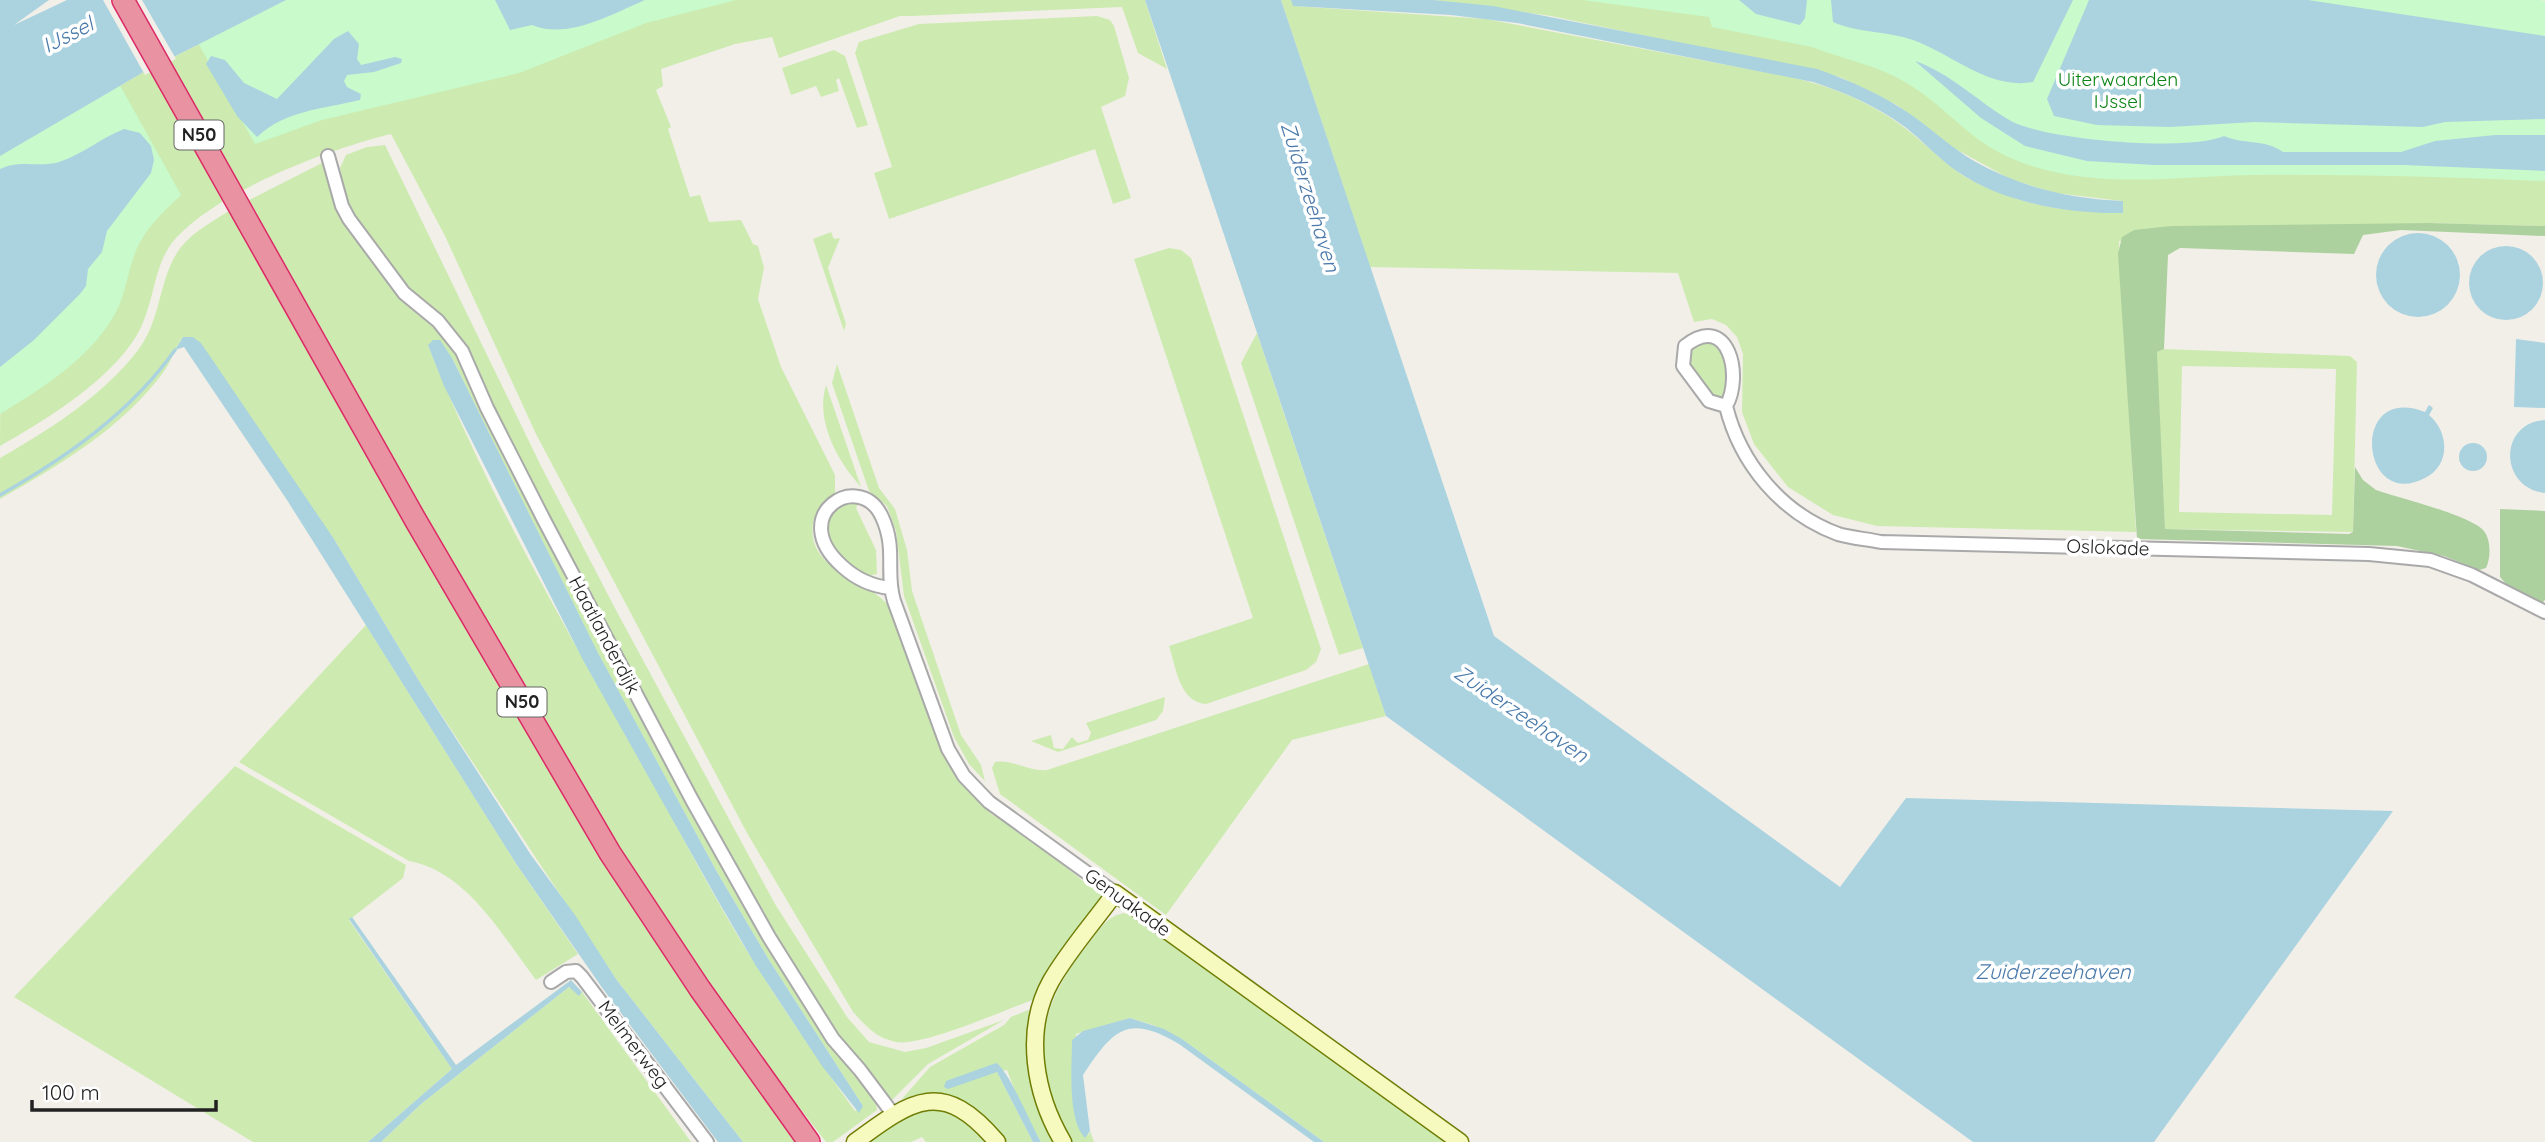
<svg xmlns="http://www.w3.org/2000/svg" width="2545" height="1142" font-family="Quicksand,sans-serif">
  <style>
    .grass { fill: #cdebb0; fill-rule: evenodd }
    .forest { fill: #add19e }
    .park { fill: #c8facc }
    .water { fill: #aad3df }
    .pier { fill: #f2efe9 }
    .lines { fill: none; stroke-linecap: round; stroke-linejoin: round }
    .stream { stroke: #aad3df; stroke-width: 3.5 }
    .street-casing { stroke: #a9a9a9; stroke-width: 16 }
    .secondary-casing { stroke: #707d05; stroke-width: 19 }
    .highway-casing { stroke: #dc2a67; stroke-width: 24 }
    .street { stroke: #fff; stroke-width: 12 }
    .secondary { stroke: #f7fabf; stroke-width: 16 }
    .highway { stroke: #e892a2; stroke-width: 21 }
    .labels { text-anchor: middle; stroke-width: 7; stroke-linejoin: round; paint-order: stroke }
    .shield { fill: #fff; stroke: #646464; stroke-width: 2 }
    .shield-label { font-size: 18px; font-weight: bold; fill: #222 }
    .park-label { font-size: 19px; fill: #0c8416; stroke: #fff }
    .street-label { font-size: 19px; fill: #222; stroke: #fff }
    .water-label { font-size: 21px; font-style: italic; fill: #4a7aab; stroke: #fff }
  </style>
  <rect width="100%" height="100%" fill="#f2efe9"/>
  <g class="grass">
    <path d="M286 0H1145L1167 69 1138 53 1122 7 912 16H900L779 58 772 37 735 44 661 69 663 86 656 90 671 127 668 129 690 197 700 195 709 222 741 220 753 244 758 246 764 268 758 299 781 367 835 475V494C823 501 815 511 813 524 806 572 872 579 891 609L945 757 991 814 1023 833 1102 896 1050 966 1035 999C1007 1009 922 1047 896 1042 876 1038 866 1026 853 1012L747 833 536 434 445 236 391 134C329 149 220 190 176 238 154 262 155 298 141 327 119 375 45 421 0 446L2 155 142 73Z"/>
    <path d="M1281 0H1291L1294 6 1486 19 1791 77C1825 85 1856 96 1886 115 1913 131 1933 154 1958 172 1983 190 2043 210 2075 210 2090 211 2108 204 2122 201L2055 193 2010 179 1954 148 1897 105 1840 77 1551 16 1433 0H1739L2545 171V226L2429 223 2119 241 2136 532 1877 526 1833 515 1788 487 1754 444 1742 412 1743 354 1737 337 1726 325 1712 319 1694 322 1678 273 1370 267Z"/>
    <polygon points="1097,16 1110,20 1114,26 1129,78 1125,96 1101,107 1131,198 1113,204 1095,149 889,219 874,173 892,167 855,53 859,42 919,24"/>
    <polygon points="834,50 845,56 868,125 857,128 839,78 836,80 839,91 821,97 816,86 791,95 782,68"/>
    <polygon points="385,145 541,466 617,612 775,904 847,1017 869,1042 905,1052 926,1048 1004,1020 928,1064 892,1100 888,1099 837,1037 773,935 587,595 456,333 443,318 406,288 345,204 340,168 346,155 367,147"/>
    <path d="M322 163H327L344 219 404 303 454 345 687 800 876 1102 877 1110 833 1142H826L757 1053 658 913 481 615 249 200ZM428 345 452 358 598 654 717 872 769 960 863 1106 855 1111C821 1064 788 1016 757 967 713 898 677 825 637 754 562 622 484 487 428 345Z"/>
    <path d="M232 209 465 625 642 923 799 1142H743L616 979 419 681 334 539 183 337C175 347 172 360 165 370 124 427 60 465 0 499V458C49 430 103 396 138 350 162 320 158 277 181 247 194 231 215 220 232 209Z"/>
    <polygon points="831,232 834,239 840,238 828,268 846,324 844,331 813,239"/>
    <path d="M1169 248 1181 250 1191 258 1321 649 1316 662 1306 670 1206 704C1179 702 1176 667 1169 646L1253 618 1134 259Z"/>
    <polygon points="1257,333 1363,648 1339,655 1241,363"/>
    <polygon points="1710,339 1724,353 1726,390 1721,397 1712,396 1688,362 1691,346"/>
    <path d="M2164 349 2350 356 2357 362 2353 532 2165 529 2156 352ZM2182 366 2336 369 2332 515 2179 512Z"/>
    <polygon points="837,364 879,488 895,509 907,550 912,591 961,735 981,765 985,781 969,764 954,737 904,596 896,531 887,506 869,491 832,383"/>
    <path d="M826 385 861 487C837 461 815 420 826 385Z"/>
    <path d="M849 502 858 503 856 508 876 550 877 574C862 580 838 560 831 546 828 540 827 531 825 524L835 507Z"/>
    <path d="M366 625 517 865 578 954 536 980C503 937 467 871 409 861L239 762Z"/>
    <path d="M1369 664 1386 716 1292 740 1166 915 1000 794 992 768 995 762C1014 759 1028 772 1047 770Z"/>
    <polygon points="1165,697 1163,711 1156,720 1089,742 1058,752 1031,741 1051,735 1054,748 1063,749 1072,737 1078,743 1088,740 1091,733 1086,723"/>
    <polygon points="235,766 406,865 403,878 349,920 452,1069 368,1142 253,1142 14,997"/>
    <path d="M1126 913 1133 915 1449 1142H1324L1182 1039 1153 1025 1130 1018 1076 1034 1088 1136 1090 1131 1094 1142H1069C1061 1123 1049 1102 1045 1082 1035 1029 1054 986 1086 947 1097 933 1107 914 1126 913Z"/>
    <polygon points="569,987 579,995 582,992 691,1142 381,1142 421,1104"/>
    <path d="M1028 1010 1033 1013 1028 1066 1054 1142H1041L1021 1107 1007 1070 997 1072 1033 1142H1007C971 1101 957 1087 901 1100L930 1067 1004 1025 1011 1017Z"/>
    <polygon points="929,1107 959,1114 988,1142 926,1142 922,1137 911,1142 865,1142 899,1117"/>
  </g>
  <g class="forest">
    <path d="M2429 223 2545 226V236L2401 230 2363 235 2354 254 2180 248 2168 255 2164 349 2157 352 2165 529 2349 534 2353 532 2355 467 2363 480 2376 490C2398 498 2471 515 2484 531 2491 540 2491 558 2486 568L2479 570 2444 556 2397 546 2137 539 2118 254 2122 237 2134 230 2171 226Z"/>
    <polygon points="2500,509 2545,511 2545,600 2541,604 2506,584 2500,577"/>
  </g>
  <g class="park">
    <polygon points="286,0 736,0 646,23 519,73 322,120 255,144 198,43"/>
    <path d="M1583 0H2540L2545 1V181C2448 177 2351 174 2253 175 2180 176 2104 189 2032 166 1972 147 1958 116 1910 85 1879 65 1845 60 1812 47L1712 27 1709 17Z"/>
    <path d="M107 62 181 195C161 214 142 231 133 259 128 274 125 291 119 306 96 355 44 387 0 414V124Z"/>
  </g>
  <g class="water">
    <polygon points="0,0 49,0 14,25 67,0 286,0 142,73 0,156"/>
    <path d="M495 0H645C612 14 568 40 532 25L510 30Z"/>
    <polygon points="1145,0 1281,0 1494,636 1840,887 1906,798 2393,811 2154,1142 1973,1142 1386,716"/>
    <path d="M1291 0H1433L1493 6 1817 69C1851 81 1883 95 1913 116 1934 131 1952 148 1974 161 2020 187 2070 199 2123 201V213C2070 214 2003 203 1958 172 1939 159 1923 141 1905 127 1877 106 1846 93 1813 82L1517 23 1451 15 1293 6Z"/>
    <polygon points="1739,0 1807,0 1805,18 1800,25 1756,14"/>
    <path d="M1831 0H2073L2033 82C1989 90 1952 54 1913 40 1887 31 1858 33 1833 22Z"/>
    <polygon points="2089,0 2308,0 2545,36 2545,119 2445,122 2423,127 2254,122 2170,127 2097,125 2054,116 2047,99"/>
    <path d="M348 31 359 44 357 59 361 65 395 57 402 59 401 63 374 72 347 75 344 81 347 87 361 94 360 100C323 109 286 110 257 137L237 116 206 64 211 56 225 60 244 83 277 99 334 39Z"/>
    <path d="M1915 61C1952 74 1978 102 2011 121 2046 140 2188 152 2224 136 2245 145 2265 139 2283 152H2401L2435 141 2495 135H2545V171L2404 165H2154L2087 161 2025 146 1981 118Z"/>
    <path d="M124 129 140 133 151 146 154 160 151 173 107 231 102 252 88 269 86 286 80 294 34 340 0 367V169C20 159 39 168 59 162 83 154 101 138 124 129Z"/>
    <circle cx="2418" cy="275" r="42"/>
    <circle cx="2506" cy="283" r="37"/>
    <polygon points="183,337 193,337 201,343 334,539 419,681 531,855 575,915 616,979 743,1142 718,1142 603,989 517,865 287,500 184,347 175,350"/>
    <polygon points="2516,339 2545,343 2545,408 2514,407"/>
    <polygon points="433,340 440,340 452,358 598,653 717,872 769,960 863,1106 859,1113 822,1066 756,966 717,899 583,660 444,386 428,345"/>
    <path d="M2429 405 2433 408 2429 415C2449 432 2451 465 2425 478 2360 512 2349 382 2425 412Z"/>
    <path d="M2545 420V493C2499 488 2498 423 2545 420Z"/>
    <circle cx="2473" cy="457" r="14"/>
    <polygon points="352,917 456,1065 571,980 582,992 579,996 569,987 421,1104 381,1142 368,1142 452,1069 349,919"/>
    <path d="M1130 1018 1164 1029 1182 1039 1324 1142H1314L1179 1044C1127 1013 1113 1030 1083 1075L1090 1131 1085 1138C1067 1119 1072 1065 1072 1040L1083 1031Z"/>
    <path d="M996 1063C1007 1067 1032 1127 1041 1142H1033L997 1072 948 1089 944 1087 946 1081Z"/>
  </g>
  <polygon class="pier" points="103,0 142,0 176,59 145,75"/>
  <g class="lines">
    <path class="stream" d="M0 495C67 457 130 413 175 350"/>
    <g class="street-casing">
      <g id="street">
        <polyline points="328,156 342,206 349,219 404,293 438,321 462,351 487,408 544,520 692,800 769,937 833,1039 860,1070 893,1114"/>
        <path d="M1726 406 1709 401 1683 366 1685 346C1729 311 1743 377 1726 406 1740 463 1781 513 1838 534 1851 538 1867 539 1881 542L2369 554 2430 560 2472 575 2545 612"/>
        <path d="M890 588C871 586 856 579 842 566 785 515 860 468 882 517 897 549 885 572 894 601L948 749 964 776 989 802 1115 893"/>
        <polyline points="551,982 566,972 576,971 582,977 707,1142"/>
      </g>
    </g>
    <g class="secondary-casing">
      <g id="secondary">
        <path d="M855 1142C913 1099 943 1078 997 1142"/>
        <path d="M1063 1142C1035 1095 1023 1031 1051 981 1069 950 1094 922 1115 893L1460 1142"/>
      </g>
    </g>
    <g class="highway-casing">
      <polyline id="highway" points="123,0 416,521 610,853 700,989 809,1142"/>
    </g>
    <use href="#street" class="street"/>
    <use href="#secondary" class="secondary"/>
    <use href="#highway" class="highway"/>
  </g>
  <g class="labels">
    <g class="shield">
      <rect x="174.5" y="120.5" width="49" height="29" rx="5"/>
      <rect x="497.5" y="687.5" width="49" height="29" rx="5"/>
    </g>
    <g class="shield-label">
      <text x="199" y="141">N50</text>
      <text x="522" y="708">N50</text>
    </g>
    <g class="park-label">
      <text x="2118" y="86">Uiterwaarden<tspan x="2118" dy="22">IJssel</tspan></text>
    </g>
    <g class="street-label">
      <text transform="translate(2108 547) rotate(2)" y="7">Oslokade</text>
      <text transform="translate(605 635) rotate(62)" y="7">Haatlanderdijk</text>
      <text transform="translate(1128 902) rotate(36)" y="7">Genuakade</text>
      <text transform="translate(634 1044) rotate(53)" y="7">Melmerweg</text>
    </g>
    <g class="water-label">
      <text transform="translate(68 35) rotate(-27)" y="7">IJssel</text>
      <text transform="translate(1310 197) rotate(73)" y="7">Zuiderzeehaven</text>
      <text transform="translate(1521 714) rotate(34)" y="7">Zuiderzeehaven</text>
      <text x="2053" y="979">Zuiderzeehaven</text>
    </g>
  </g>
  <path d="M32 1100v10h184v-10" fill="none" stroke="#222222" stroke-width="3.5"/>
  <text x="42" y="1100" font-size="21" fill="#222222" stroke="#ffffff" stroke-width="5" paint-order="stroke">100 m</text>
</svg>
